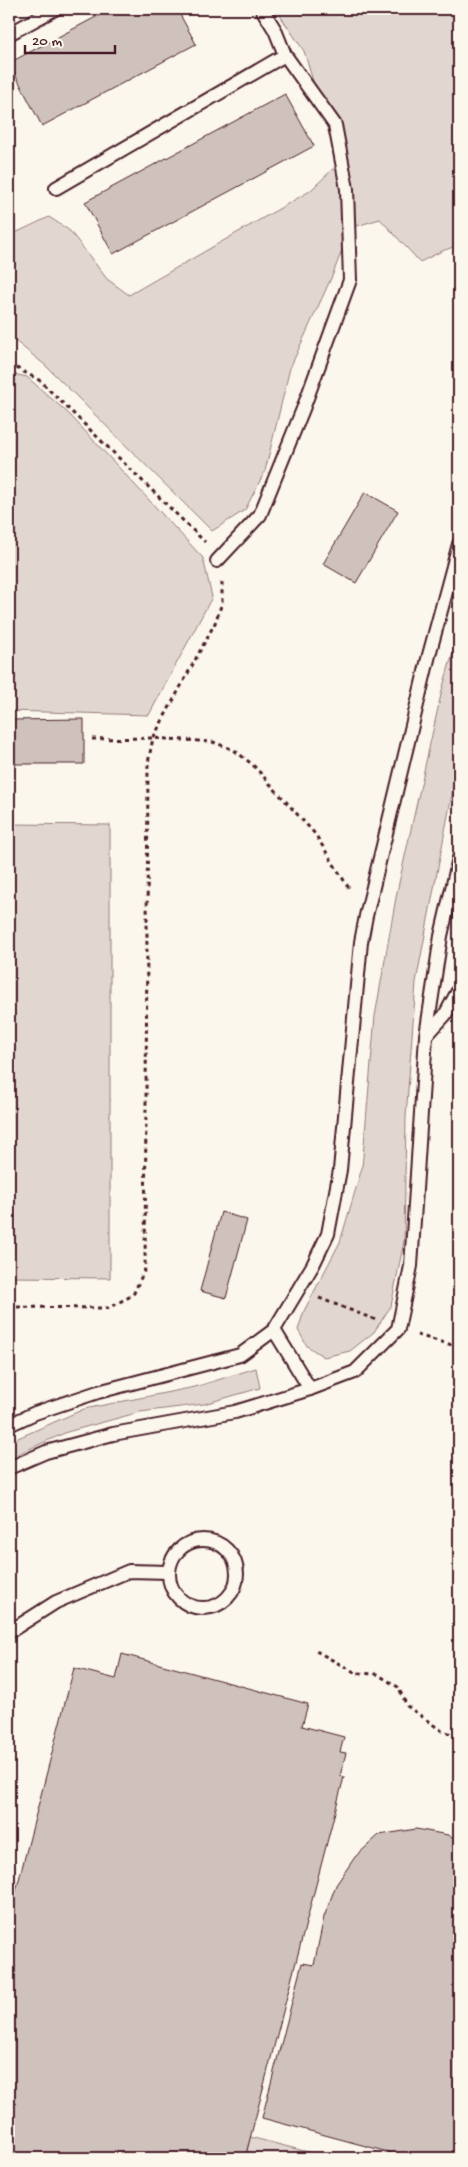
<svg xmlns="http://www.w3.org/2000/svg" width="468" height="2167" font-family="'Gochi Hand',sans-serif">
  <style>
    .green { fill: #e2d7d0; stroke: #967b7e }
    .building { fill: #cfc2bc; stroke: #4a1f2b }
    .lines { fill: none; stroke-linecap: round; stroke-linejoin: round }
    .service-casing { stroke: #4a1f2b; stroke-width: 16 }
    .path { stroke: #4a1f2b; stroke-width: 3; stroke-dasharray: 4 4; stroke-linecap: butt }
    .service { stroke: #fbf7ec; stroke-width: 12 }
  </style>
  <rect width="100%" height="100%" fill="#fbf7ec"/>
  <filter id="ink" filterUnits="userSpaceOnUse"><feTurbulence type="fractalNoise" baseFrequency=".02" numOctaves="2"/><feDisplacementMap in="SourceGraphic" scale="10" xChannelSelector="R" yChannelSelector="G"/><feConvolveMatrix kernelMatrix="1 2 1 2 8 2 1 2 1" color-interpolation-filters="sRGB"/></filter>
  <g filter="url(#ink)">
    <g class="green">
      <polygon points="279,9 459,9 459,245 442,251 420,262 380,219 350,228 333,274 290,368 265,471 245,510 212,531 45,365 9,336 9,236 49,217 70,231 107,279 129,295 310,191 338,164 304,51 281,17"/>
      <polygon points="9,373 27,377 69,414 203,558 212,597 149,715 9,711"/>
      <polygon points="459,632 459,758 416,982 406,1117 404,1241 391,1306 374,1332 350,1351 324,1357 307,1346 298,1330 304,1311 340,1242 362,1168 375,1016 397,892 442,690"/>
      <polygon points="9,824 110,825 110,1278 9,1277"/>
      <polygon points="256,1368 260,1388 204,1404 140,1412 67,1432 9,1458 9,1442 84,1409 195,1387"/>
      <polygon points="250,2137 331,2158 274,2158 247,2151"/>
    </g>
    <g class="building">
      <polygon points="111,9 177,9 196,44 42,126 9,63"/>
      <polygon points="285,94 314,146 113,254 85,202"/>
      <polygon points="365,492 398,511 356,583 323,564"/>
      <polygon points="84,719 84,764 9,764 9,720"/>
      <polygon points="221,1212 247,1220 226,1298 200,1291"/>
      <polygon points="122,1654 308,1704 302,1726 344,1737 340,1752 346,1753 340,1776 344,1777 245,2158 9,2158 9,1918 74,1668 116,1679"/>
      <polygon points="416,1829 448,1835 459,1843 459,2133 453,2158 410,2158 262,2118 302,1963 314,1965 324,1917 336,1885 355,1857 379,1835"/>
    </g>
    <g class="lines">
      <g class="service-casing">
        <g id="service">
          <polyline points="9,34 55,9"/>
          <polyline points="56,188 285,55 275,30 262,9"/>
          <polyline points="217,561 260,515 303,409 350,280 347,189 335,125 285,55"/>
          <polyline points="426,1036 445,1015 459,989"/>
          <polyline points="274,1330 310,1389"/>
          <polyline points="9,1425 35,1413 98,1392 240,1355 274,1330 313,1265 328,1234 340,1170 361,942 366,916 429,655 459,544"/>
          <polyline points="9,1468 46,1452 113,1434 235,1412 310,1389 355,1372 398,1329 411,1266 426,1036 441,936 459,858"/>
          <circle cx="203" cy="1574" r="34"/>
          <polyline points="9,1632 56,1602 129,1571 169,1572"/>
        </g>
      </g>
      <g class="path">
        <polyline points="9,364 39,380 205,542"/>
        <polyline points="92,739 153,738 213,742 234,750 253,765 315,834 350,890"/>
        <polyline points="319,1298 376,1320"/>
        <polyline points="9,1307 108,1308 133,1295 145,1269 148,763 153,738 215,623 222,603 222,582"/>
        <polyline points="417,1335 459,1347"/>
        <polyline points="459,1626 459,1627"/>
        <polyline points="316,1651 356,1673 377,1674 398,1687 407,1706 442,1731 459,1736"/>
      </g>
      <use href="#service" class="service"/>
    </g>
  </g>
  <rect width="468" height="2167" fill="none" stroke="#fbf7ec" stroke-width="30"/>
  <rect x="15" y="15" width="438" height="2137" fill="none" stroke="#4a1f2b" stroke-width="2" filter="url(#ink)"/>
  <path d="M25 45v8h90v-8" fill="none" stroke="#4a1f2b" stroke-width="2.5"/>
  <text x="32" y="45" font-size="15" fill="#4a1f2b" stroke="#fbf7ec" stroke-width="4" paint-order="stroke">20 m</text>
</svg>
